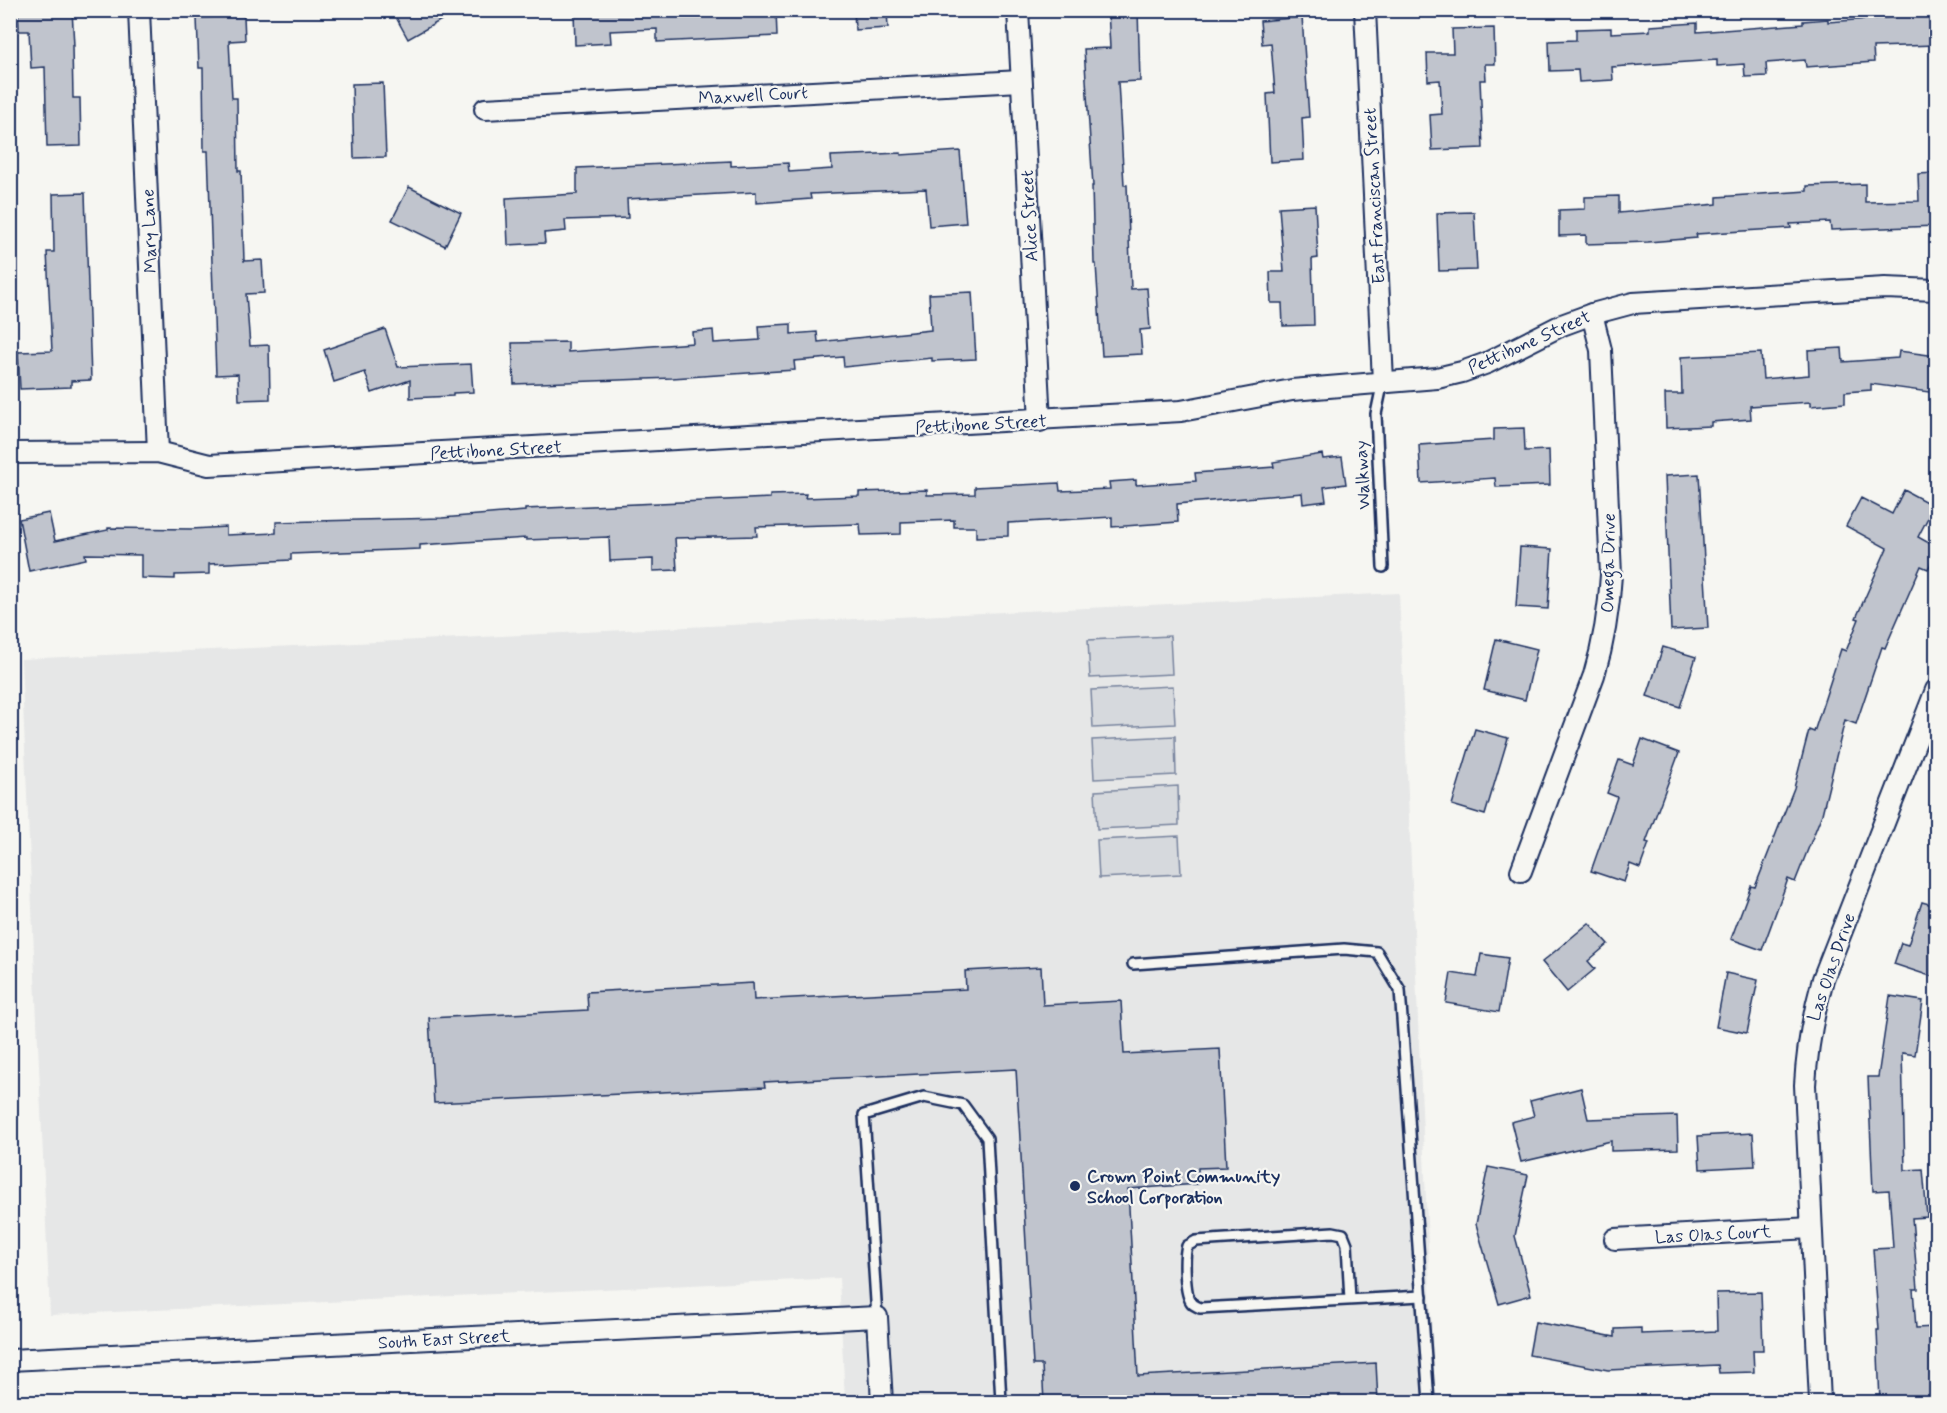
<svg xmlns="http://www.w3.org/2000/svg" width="1947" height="1413" font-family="Mynerve,sans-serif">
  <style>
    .built { fill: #e6e7e7 }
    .green { fill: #d6d9dd; stroke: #78849e; stroke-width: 1.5 }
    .building { fill: #c0c4cd; stroke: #1b2f5e; stroke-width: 1.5 }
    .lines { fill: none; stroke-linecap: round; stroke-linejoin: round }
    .service-casing { stroke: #1b2f5e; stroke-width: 14 }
    .minor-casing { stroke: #1b2f5e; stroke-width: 24 }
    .service { stroke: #f6f6f2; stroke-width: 9 }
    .minor { stroke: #f6f6f2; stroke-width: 20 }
    .poi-dot { fill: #1b2f5e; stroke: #f6f6f2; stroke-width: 2 }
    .labels { text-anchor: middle; stroke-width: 4.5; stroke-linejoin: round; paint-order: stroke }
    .street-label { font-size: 18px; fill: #1b2f5e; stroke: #f6f6f2 }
    .poi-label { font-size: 18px; font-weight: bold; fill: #1b2f5e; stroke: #f6f6f2; text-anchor: start }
  </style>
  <rect width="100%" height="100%" fill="#f6f6f2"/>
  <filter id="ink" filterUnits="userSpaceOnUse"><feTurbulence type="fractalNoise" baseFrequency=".0167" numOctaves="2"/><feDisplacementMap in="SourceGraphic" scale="12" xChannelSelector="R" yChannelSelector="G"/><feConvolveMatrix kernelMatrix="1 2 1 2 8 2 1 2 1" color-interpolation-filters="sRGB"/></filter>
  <g filter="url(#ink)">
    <polygon class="built" points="1399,593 1435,1402 845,1402 839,1278 50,1315 21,659"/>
    <g class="green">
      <polygon points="1170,636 1172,674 1090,678 1088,640"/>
      <polygon points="1173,686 1175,724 1093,728 1091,690"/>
      <polygon points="1175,736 1176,775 1094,779 1092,740"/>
      <polygon points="1178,786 1179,825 1097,829 1095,791"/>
      <polygon points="1179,836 1181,874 1099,878 1097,840"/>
    </g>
    <g class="building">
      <polygon points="44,10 72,10 74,46 72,46 73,98 80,98 81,146 47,147 45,67 31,68 29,31 19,31 18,12"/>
      <polygon points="392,10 459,10 408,39"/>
      <polygon points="574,10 776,10 777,36 657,42 657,29 610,31 611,43 575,45"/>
      <polygon points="854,10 887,10 888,28 855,30"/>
      <polygon points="1108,10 1138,10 1140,81 1118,82 1124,185 1127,185 1131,289 1147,288 1150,329 1140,330 1142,354 1102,356 1096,264 1094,264 1092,186 1093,186 1084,49 1110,48"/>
      <polygon points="1936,13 1936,45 1873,47 1874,62 1806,67 1805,60 1766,63 1767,76 1745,77 1744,64 1717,66 1717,60 1612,67 1613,80 1579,82 1578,70 1550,71 1549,41 1576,40 1576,29 1611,28 1611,33 1650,31 1650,26 1697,23 1697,32 1803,24 1803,21 1828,19 1828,22 1896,17 1896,14"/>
      <polygon points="244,16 245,40 229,41 232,98 237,98 238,171 241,171 244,261 262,260 264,293 246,294 250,346 269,345 270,399 239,400 238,374 216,375 208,151 204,151 203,68 199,68 197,18"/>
      <polygon points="1302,17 1309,117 1302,118 1304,160 1270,162 1267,94 1275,93 1271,43 1262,44 1260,21"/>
      <polygon points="1494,28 1495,64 1485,64 1486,80 1480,80 1483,148 1432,150 1430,115 1442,114 1440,80 1428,81 1427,53 1453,53 1452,29"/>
      <polygon points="383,83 386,157 354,158 352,84"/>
      <polygon points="960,151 966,223 929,226 926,189 810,194 811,199 756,203 756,192 627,199 628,218 565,220 566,231 544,233 545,243 508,245 506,198 577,194 577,168 731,161 731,166 788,163 789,172 832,169 831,156 901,153 901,155"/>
      <polygon points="1936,173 1936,226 1831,230 1830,222 1790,224 1791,228 1696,234 1697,238 1648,242 1586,244 1586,235 1559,236 1559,210 1585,209 1585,197 1619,196 1619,213 1717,204 1717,197 1807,191 1807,186 1865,184 1865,202 1919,201 1918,174"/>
      <polygon points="409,187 461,213 445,246 392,220"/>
      <polygon points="85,193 91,380 71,381 71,387 20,389 18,352 52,351 47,252 54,252 53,194"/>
      <polygon points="1315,205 1318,258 1312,259 1314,325 1283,326 1282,303 1271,303 1270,272 1284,272 1279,207"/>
      <polygon points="1474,212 1477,270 1439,271 1437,213"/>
      <polygon points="972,292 976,359 932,361 932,358 844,367 843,357 794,361 795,370 672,378 514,384 512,343 568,342 568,352 693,343 692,332 713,330 714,343 760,340 759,326 791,324 791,334 817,332 818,342 931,330 929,294"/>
      <polygon points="385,329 398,367 471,364 473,392 453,393 453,396 410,398 410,380 372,393 365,372 334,382 324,350"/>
      <polygon points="1842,348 1843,362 1898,358 1899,351 1936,356 1936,393 1871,384 1871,390 1845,392 1845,403 1811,406 1811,402 1750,406 1751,419 1711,422 1711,426 1666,428 1665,394 1682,394 1681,357 1761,353 1763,379 1809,375 1808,350"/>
      <polygon points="1524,428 1525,451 1549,450 1550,485 1496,487 1495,478 1421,483 1419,445 1494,440 1494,429"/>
      <polygon points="1322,454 1323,459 1342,457 1346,484 1324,487 1326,501 1303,504 1302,493 1177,504 1178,522 1112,527 1112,517 1008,523 1008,536 976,537 976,527 954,527 954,520 901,522 901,534 861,535 860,524 756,527 757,536 675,538 677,570 653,571 653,559 610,561 609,537 526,540 526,538 420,545 420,549 291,554 291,560 209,564 209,574 175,575 175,579 141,578 141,555 85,554 86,559 29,571 19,519 49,513 55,541 108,530 108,528 192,529 226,527 226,535 276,533 276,522 442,518 525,511 525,509 770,498 770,495 806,494 805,498 859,496 859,492 927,490 927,495 975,494 975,487 1059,483 1060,491 1110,489 1109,482 1136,480 1136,485 1196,481 1195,473 1274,467 1273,462"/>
      <polygon points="1699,474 1708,628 1671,630 1665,476"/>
      <polygon points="1904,490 1934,506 1918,537 1936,547 1936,553 1928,569 1921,566 1885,648 1882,647 1856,724 1845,720 1822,814 1795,882 1788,879 1762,950 1731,939 1751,886 1755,887 1794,788 1809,730 1814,732 1841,649 1846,651 1859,619 1856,618 1887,548 1846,526 1861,498 1892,514"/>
      <polygon points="1520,547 1552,549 1548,609 1516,607"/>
      <polygon points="1496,639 1537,649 1525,700 1484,690"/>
      <polygon points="1663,647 1696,657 1680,707 1647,696"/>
      <polygon points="1475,729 1508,738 1485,815 1452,805"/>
      <polygon points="1642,739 1679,753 1646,842 1649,843 1640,868 1630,864 1624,882 1591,871 1617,797 1607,793 1619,760 1633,765"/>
      <polygon points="1922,902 1936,906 1936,978 1894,964 1901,943 1908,945"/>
      <polygon points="1589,923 1608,944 1588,961 1595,969 1567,992 1542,962"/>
      <polygon points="1481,954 1508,958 1499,1012 1446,1003 1451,973 1477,977"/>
      <polygon points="1041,967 1043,1005 1121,1001 1124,1054 1220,1049 1226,1167 1198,1168 1198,1184 1128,1189 1138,1376 1376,1363 1378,1402 1044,1402 1042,1365 1033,1365 1016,1069 764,1082 765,1087 434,1103 429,1018 588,1010 587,992 753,983 754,1000 966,989 965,971"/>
      <polygon points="1726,973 1758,980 1747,1033 1716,1027"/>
      <polygon points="1890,996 1923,1001 1915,1055 1902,1053 1905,1170 1923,1169 1927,1217 1912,1218 1918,1289 1913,1289 1916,1328 1935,1327 1936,1400 1880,1402 1877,1330 1879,1330 1873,1249 1893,1248 1889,1190 1873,1191 1868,1077 1878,1077"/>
      <polygon points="1581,1088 1588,1119 1677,1116 1678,1149 1611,1151 1611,1141 1521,1162 1511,1122 1534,1116 1530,1101"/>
      <polygon points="1753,1133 1755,1166 1700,1169 1698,1136"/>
      <polygon points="1488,1167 1528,1175 1515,1236 1531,1295 1499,1304 1476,1224"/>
      <polygon points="1761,1292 1763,1350 1753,1350 1754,1372 1719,1373 1718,1365 1608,1370 1529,1355 1535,1322 1615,1337 1615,1329 1641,1328 1641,1334 1717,1331 1716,1293"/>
    </g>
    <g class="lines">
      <g class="service-casing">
        <g id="service">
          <polyline points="1383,381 1376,414 1383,567"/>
          <polyline points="1133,964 1344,949 1377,952 1400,990 1429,1402"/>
          <path d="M1350 1300 1347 1244 1343 1234 1333 1232 1196 1241 1187 1246C1184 1256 1184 1295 1192 1303 1194 1306 1197 1306 1200 1308L1422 1296"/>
          <polyline points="877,1317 864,1115 924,1097 963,1105 987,1138 1001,1402"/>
        </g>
      </g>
      <g class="minor-casing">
        <g id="minor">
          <polyline points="139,10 158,452"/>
          <polyline points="1018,10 1040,421"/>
          <polyline points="1365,10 1383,381"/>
          <polyline points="485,109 1021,81"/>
          <polyline points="10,453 158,452 209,465 1181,411 1292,390 1437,378 1462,372 1487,363 1562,325 1592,314 1633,303 1885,288 1936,290"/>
          <path d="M1521 871 1594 675C1604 642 1609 610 1611 575L1601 350 1592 314"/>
          <polyline points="1615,1239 1811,1228"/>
          <polyline points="10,1360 877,1317 882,1402"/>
          <path d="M1820 1402 1805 1085C1807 1048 1813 1015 1823 979L1936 690"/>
        </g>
      </g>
      <use href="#service" class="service"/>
      <use href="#minor" class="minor"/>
    </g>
  </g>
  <circle class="poi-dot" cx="1075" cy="1186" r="6"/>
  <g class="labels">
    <g class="street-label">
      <text transform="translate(753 95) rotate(-3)" y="6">Maxwell Court</text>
      <text transform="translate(1374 196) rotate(-93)" y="6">East Franciscan Street</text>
      <text transform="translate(1029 216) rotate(-93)" y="6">Alice Street</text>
      <text transform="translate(149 231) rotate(-92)" y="6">Mary Lane</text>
      <text transform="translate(1529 342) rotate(-24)" y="6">Pettibone Street</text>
      <text transform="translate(981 424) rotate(-3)" y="6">Pettibone Street</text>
      <text transform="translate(496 450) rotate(-3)" y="6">Pettibone Street</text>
      <text transform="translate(1362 475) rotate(-93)" y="6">Walkway</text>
      <text transform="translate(1608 563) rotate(-89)" y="6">Omega Drive</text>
      <text transform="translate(1831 967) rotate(-71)" y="6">Las Olas Drive</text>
      <text transform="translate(1713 1234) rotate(-3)" y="6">Las Olas Court</text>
      <text transform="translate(444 1339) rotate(-3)" y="6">South East Street</text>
    </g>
    <g class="poi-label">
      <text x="1087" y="1182">Crown Point Community<tspan x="1087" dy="21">School Corporation</tspan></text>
    </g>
  </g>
  <rect width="1947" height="1413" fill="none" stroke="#f6f6f2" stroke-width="36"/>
  <rect x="18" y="18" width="1911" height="1377" fill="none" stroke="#1b2f5e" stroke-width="2" filter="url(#ink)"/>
</svg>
